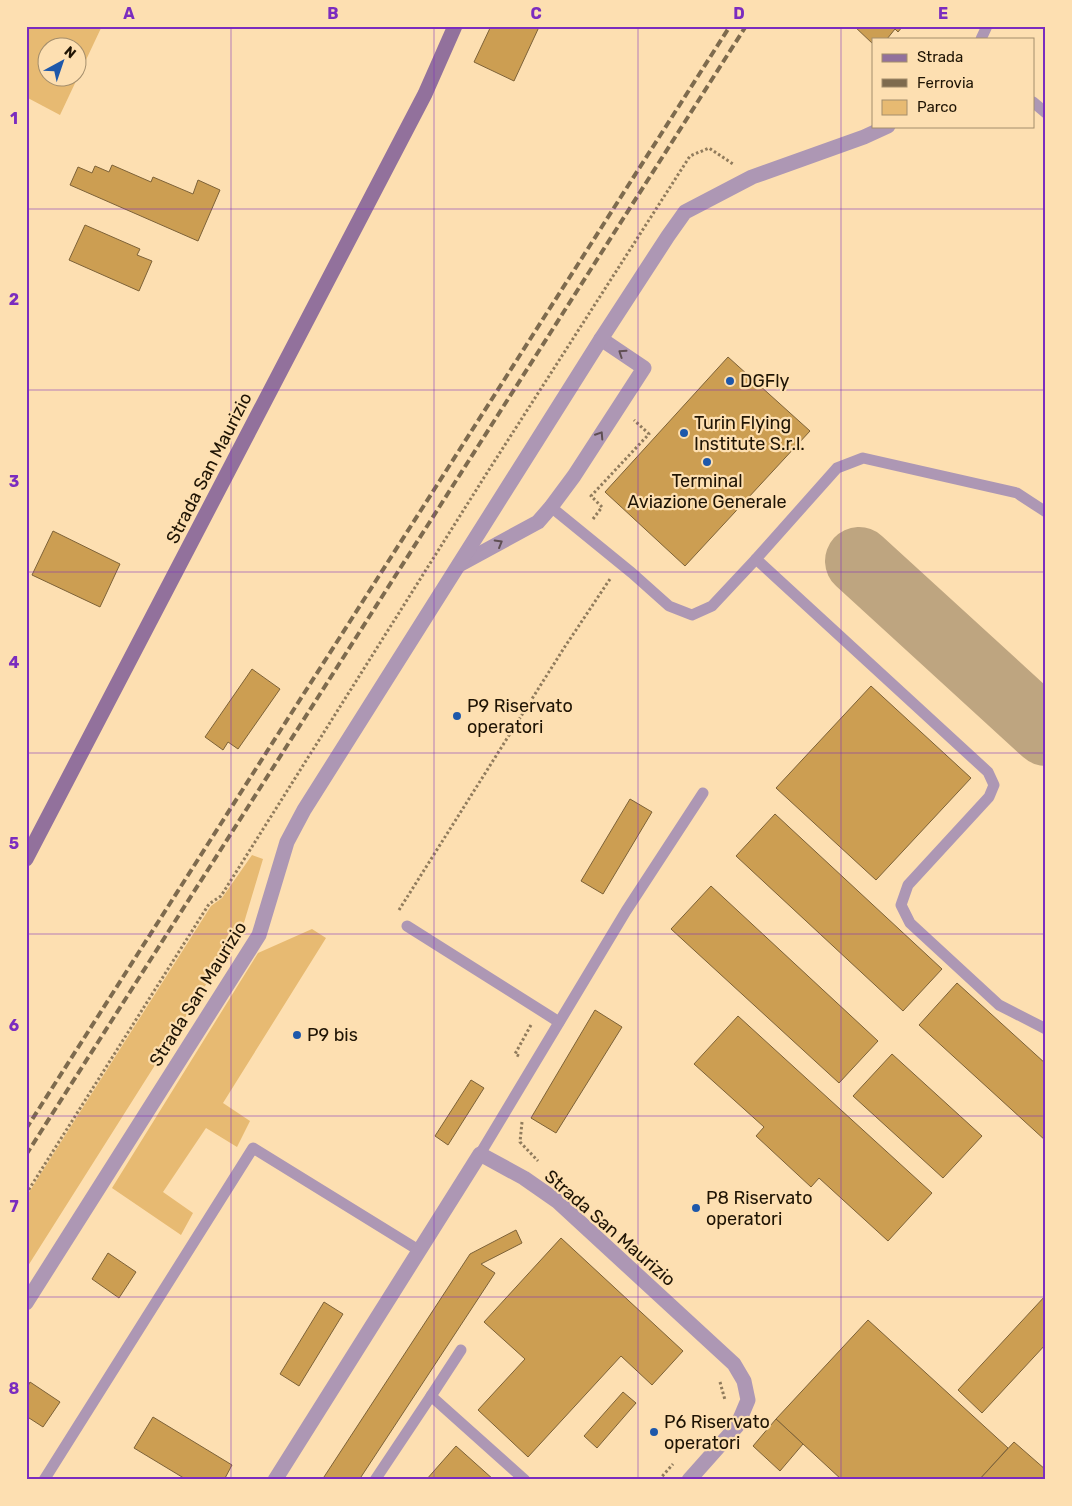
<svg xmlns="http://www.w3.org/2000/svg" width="1072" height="1506" font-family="Rubik,sans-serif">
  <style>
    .green { fill: #e7ba72; fill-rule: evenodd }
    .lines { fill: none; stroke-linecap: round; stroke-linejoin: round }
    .taxiway { stroke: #bea580; stroke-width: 68 }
    .building { fill: #cc9e52; stroke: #7d6238 }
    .path { stroke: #907b5c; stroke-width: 3; stroke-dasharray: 2.5 2.5; stroke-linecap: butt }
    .service { stroke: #ad97b4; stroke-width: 11 }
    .minor { stroke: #ad97b4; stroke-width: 15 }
    .secondary { stroke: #92719c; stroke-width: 15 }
    .rail { stroke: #7e6b4e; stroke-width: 4; stroke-dasharray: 8 4; stroke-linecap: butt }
    .oneway { stroke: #5f4f53 }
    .grid { fill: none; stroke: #7b2cbf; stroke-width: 1; stroke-opacity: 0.55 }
    .poi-dot { fill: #1e58aa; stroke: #fddfb1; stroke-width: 2 }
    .labels { text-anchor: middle; stroke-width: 4.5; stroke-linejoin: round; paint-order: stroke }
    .poi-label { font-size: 18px; fill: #1f1404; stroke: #fddfb1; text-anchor: start }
    .street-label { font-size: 18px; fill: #1f1404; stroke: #fddfb1 }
    .neatline { fill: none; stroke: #7b2cbf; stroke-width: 2 }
    .grid-label { font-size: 16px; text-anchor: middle; font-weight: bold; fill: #7b2cbf }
  </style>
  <rect width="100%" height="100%" fill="#fddfb1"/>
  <g class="green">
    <path d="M26 26H102L60 115 26 97ZM48 48H78V78H48Z"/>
    <polygon points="252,855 263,859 243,926 26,1269 26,1197 211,906 222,898"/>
    <polygon points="312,929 326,938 223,1103 250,1121 237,1147 206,1128 163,1192 193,1213 181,1235 112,1188 258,953"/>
  </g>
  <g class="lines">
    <polyline class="taxiway" points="859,561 1046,732"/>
  </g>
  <g class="building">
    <polygon points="491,26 539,27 514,81 474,62"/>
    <polygon points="854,26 903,26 898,32 895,29 887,39 873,39 873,44"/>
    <polygon points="112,165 151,182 153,177 193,194 198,180 220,190 198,241 70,185 78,167 92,173 95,166 109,172"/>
    <polygon points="85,225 140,249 137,255 152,261 139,291 69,260"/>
    <polygon points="728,357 810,431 685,566 605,492"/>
    <polygon points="53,531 120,564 100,607 32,575"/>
    <polygon points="252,669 280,689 238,749 228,742 223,750 205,737"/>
    <polygon points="871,686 971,778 876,880 776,788"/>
    <polygon points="630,799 652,812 603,894 581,881"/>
    <polygon points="775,814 942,969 903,1011 736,856"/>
    <polygon points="711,886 878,1041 839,1083 671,929"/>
    <polygon points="957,983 1046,1064 1046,1141 919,1025"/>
    <polygon points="595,1010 622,1027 556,1133 531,1118"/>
    <polygon points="738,1016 932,1193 888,1241 819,1178 811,1187 756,1136 764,1127 694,1064"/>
    <polygon points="892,1054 982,1136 943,1178 853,1096"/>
    <polygon points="471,1080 484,1088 448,1145 435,1136"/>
    <polygon points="516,1230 522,1243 481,1264 495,1273 359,1480 322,1480 470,1254"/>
    <polygon points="561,1238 683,1351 652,1385 621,1356 528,1457 478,1410 525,1359 484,1322"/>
    <polygon points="108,1253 136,1272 119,1298 92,1279"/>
    <polygon points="1046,1295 1046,1344 982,1413 958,1390"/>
    <polygon points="324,1302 343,1314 299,1386 280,1374"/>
    <polygon points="868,1320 1008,1448 979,1480 842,1480 776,1419"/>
    <polygon points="30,1382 60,1402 43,1427 26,1416 26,1390"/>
    <polygon points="623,1392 636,1403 597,1448 584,1436"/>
    <polygon points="153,1417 232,1465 224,1480 187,1480 134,1448"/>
    <polygon points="776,1419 803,1444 780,1471 753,1446"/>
    <polygon points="1014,1442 1046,1470 1046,1480 979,1480"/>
    <polygon points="456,1446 494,1480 426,1480"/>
  </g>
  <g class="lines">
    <g class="path">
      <polyline points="593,519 602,507 591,496 649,434 634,420"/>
      <polyline points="399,910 564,648 610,579 608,578"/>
      <polyline points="519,1056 515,1054 531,1025"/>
      <polyline points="522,1122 520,1142 538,1161"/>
      <polyline points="26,1194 209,904 221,896 485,476 690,156 709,148 733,164"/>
      <polyline points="720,1382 725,1400"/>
      <polyline points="659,1480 673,1464"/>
    </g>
    <g class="service">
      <polyline points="981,39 987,26"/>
      <polyline points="1033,102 1046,113"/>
      <polyline points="551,507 632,573 669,606 692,615 712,606 756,559"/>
      <polyline points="1046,512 1017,493 863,458 837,468 756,559 988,772 994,785 989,797 908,885 901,905 910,923 999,1005 1046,1029"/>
      <polyline points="407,926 559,1022"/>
      <polyline points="480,1154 626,911 703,793"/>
      <polyline points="431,1396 461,1350"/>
      <polyline points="44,1480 253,1148 420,1251"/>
      <polyline points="375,1480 431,1396 525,1480"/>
    </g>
    <g class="minor">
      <polyline points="459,565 538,522 551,507 574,476 644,368 601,339"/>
      <polyline points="26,1303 259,935 287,842 304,810 601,339 668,236 685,212 752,177 864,137 888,126"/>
      <polyline points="275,1480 480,1154 524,1178 557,1201 734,1364 744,1381 748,1400 737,1426 689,1480"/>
    </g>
    <polyline class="secondary" points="26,859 425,94 455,26"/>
    <g class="rail">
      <polyline points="26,1129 730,26"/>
      <polyline points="26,1155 746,26"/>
    </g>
  </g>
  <defs><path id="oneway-chevron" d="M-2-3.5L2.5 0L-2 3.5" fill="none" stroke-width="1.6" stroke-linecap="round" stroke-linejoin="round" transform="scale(1.25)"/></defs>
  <g class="oneway">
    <use href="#oneway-chevron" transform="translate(622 353) rotate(-146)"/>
    <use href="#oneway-chevron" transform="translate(600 435) rotate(-57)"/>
    <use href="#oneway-chevron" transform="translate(499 543) rotate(-30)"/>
  </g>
  <path class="grid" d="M231 26V1480M434 26V1480M638 26V1480M841 26V1480M26 209H1046M26 390H1046M26 572H1046M26 753H1046M26 934H1046M26 1116H1046M26 1297H1046"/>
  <g class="poi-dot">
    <circle cx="730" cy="381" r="5"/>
    <circle cx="684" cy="433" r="5"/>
    <circle cx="707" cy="462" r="5"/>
    <circle cx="457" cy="716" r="5"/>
    <circle cx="297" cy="1035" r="5"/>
    <circle cx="696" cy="1208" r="5"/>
    <circle cx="654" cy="1432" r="5"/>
  </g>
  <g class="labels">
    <g class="poi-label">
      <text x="740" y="387">DGFly</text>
      <text x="694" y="429">Turin Flying<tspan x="694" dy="21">Institute S.r.l.</tspan></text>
      <text x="707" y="487" text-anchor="middle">Terminal<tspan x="707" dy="21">Aviazione Generale</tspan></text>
      <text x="467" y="712">P9 Riservato<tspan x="467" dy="21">operatori</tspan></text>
      <text x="307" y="1041">P9 bis</text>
      <text x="706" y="1204">P8 Riservato<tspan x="706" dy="21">operatori</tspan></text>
      <text x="664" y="1428">P6 Riservato<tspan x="664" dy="21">operatori</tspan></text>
    </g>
    <g class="street-label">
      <text transform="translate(209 468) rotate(-63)" y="6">Strada San Maurizio</text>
      <text transform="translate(198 994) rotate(-58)" y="6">Strada San Maurizio</text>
      <text transform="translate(610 1228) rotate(41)" y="6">Strada San Maurizio</text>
    </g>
  </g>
  <rect width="1072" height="1506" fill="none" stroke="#fddfb1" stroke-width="55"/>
  <rect x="872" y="38" width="162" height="90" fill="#fddfb1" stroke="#a48e6c"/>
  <rect x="882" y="54" width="25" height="8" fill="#92719c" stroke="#a48e6c"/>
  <text x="917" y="62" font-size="15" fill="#1f1404">Strada</text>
  <rect x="882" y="79" width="25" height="8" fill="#7e6b4e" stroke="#a48e6c"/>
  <text x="917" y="88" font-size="15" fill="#1f1404">Ferrovia</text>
  <rect x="882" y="100" width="25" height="15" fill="#e7ba72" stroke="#a48e6c"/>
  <text x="917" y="112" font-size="15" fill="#1f1404">Parco</text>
  <g transform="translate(62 62) rotate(40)"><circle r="24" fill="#fddfb1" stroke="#a48e6c"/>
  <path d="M0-4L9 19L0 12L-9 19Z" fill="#1e58aa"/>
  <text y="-8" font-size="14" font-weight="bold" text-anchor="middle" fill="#1f1404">N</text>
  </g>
  <rect x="28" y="28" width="1016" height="1450" class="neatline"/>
  <g class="grid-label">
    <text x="129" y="19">A</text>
    <text x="333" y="19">B</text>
    <text x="536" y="19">C</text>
    <text x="739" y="19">D</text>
    <text x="943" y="19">E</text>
    <text x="14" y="124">1</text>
    <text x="14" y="305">2</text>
    <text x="14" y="487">3</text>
    <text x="14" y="668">4</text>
    <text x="14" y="849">5</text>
    <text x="14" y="1031">6</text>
    <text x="14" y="1212">7</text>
    <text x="14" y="1394">8</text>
  </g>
</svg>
